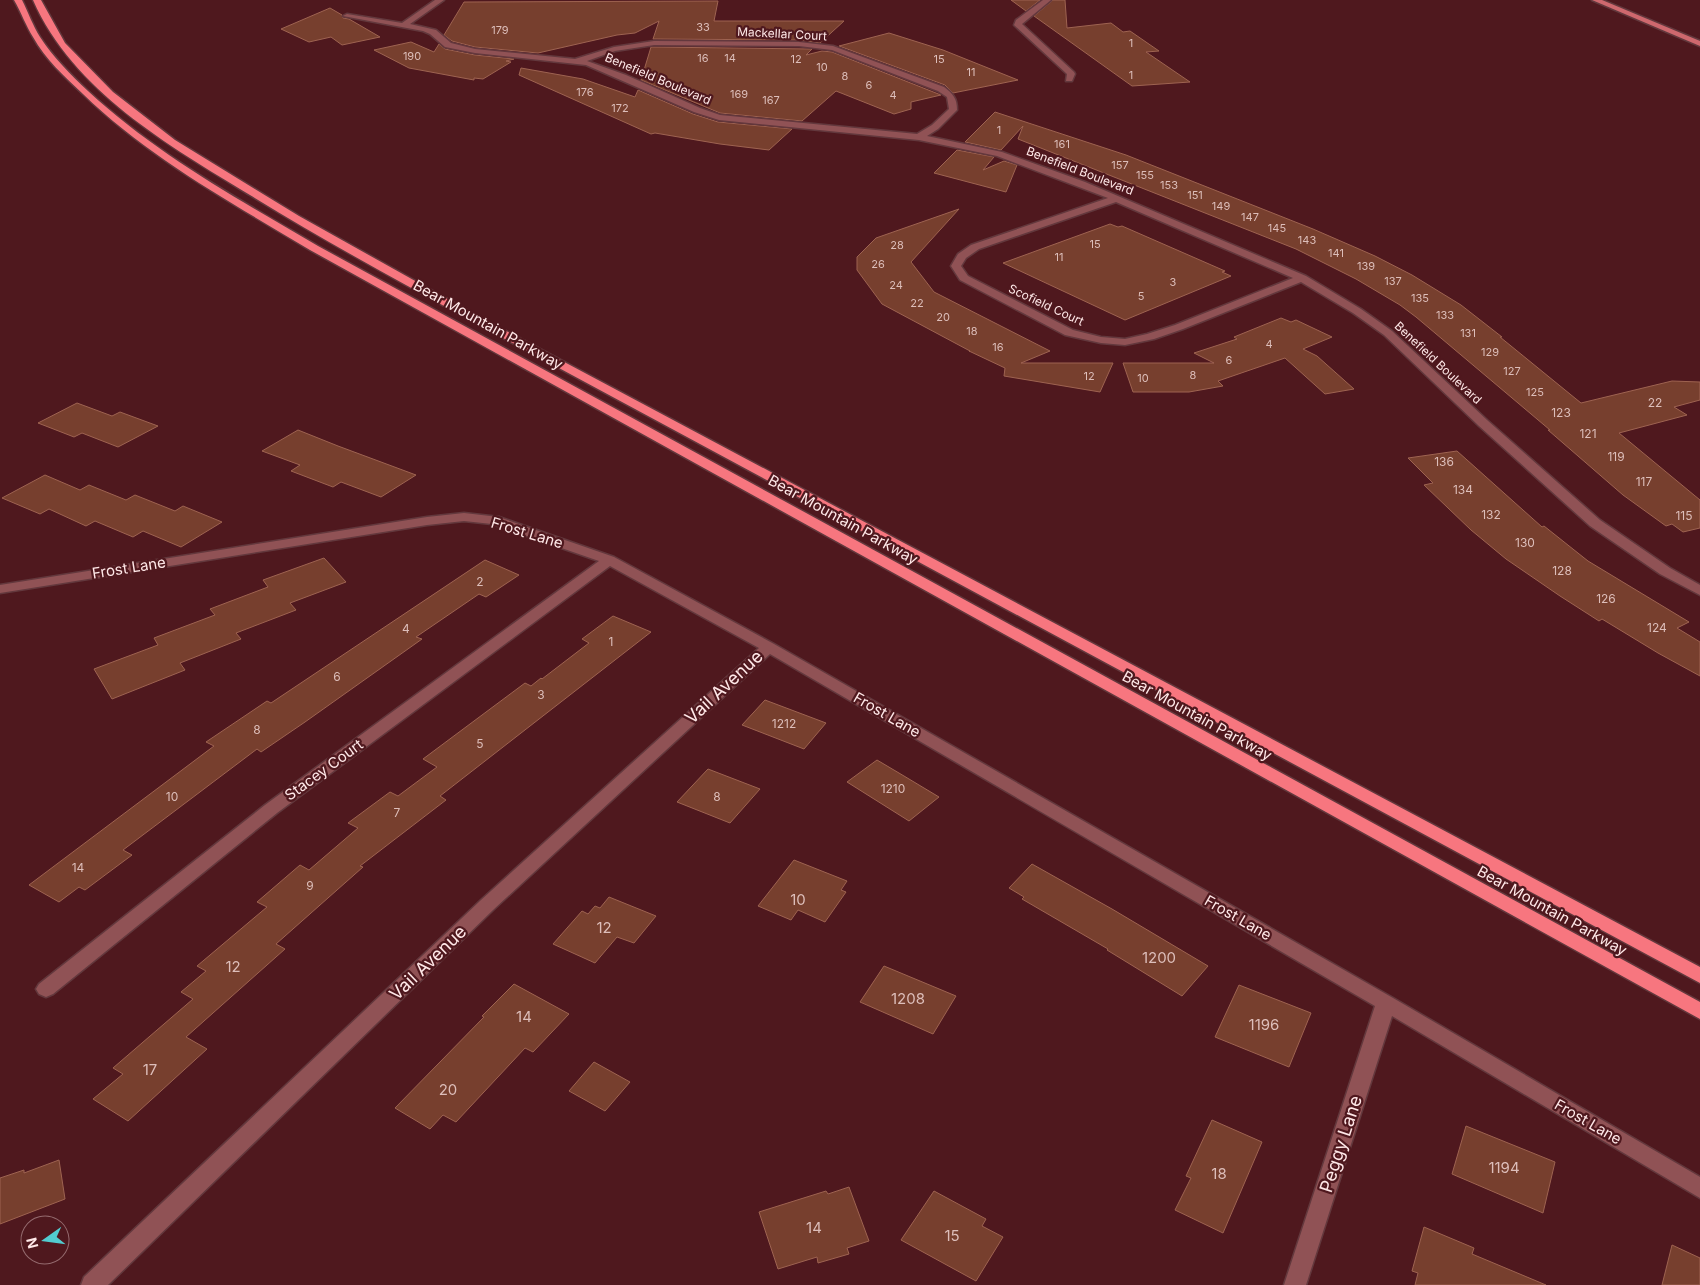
<svg xmlns="http://www.w3.org/2000/svg" width="1700" height="1285" font-family="Inter,sans-serif">
  <style>
    .building { fill: #773f2e; stroke: #9e6351 }
    .lines { fill: none; stroke-linecap: round; stroke-linejoin: round }
    .street-casing { stroke: #63383d; stroke-width: 3 }
    .primary-casing { stroke: #63383d; stroke-width: 3 }
    .highway-casing { stroke: #63383d; stroke-width: 3 }
    .street { fill: #905255; fill-rule: evenodd }
    .primary { fill: #ce686e; fill-rule: evenodd }
    .highway { fill: #f7767f; fill-rule: evenodd }
    .labels { text-anchor: middle; stroke-width: 4.5; stroke-linejoin: round; paint-order: stroke }
    .far-number-label { font-size: 11px; fill: #ddbeba }
    .far-street-label { font-size: 12px; fill: #ffe8e8; stroke: #4f181e }
    .number-label { font-size: 12px; fill: #ddbeba }
    .street-label { font-size: 15px; fill: #ffe8e8; stroke: #4f181e }
    .near-number-label { font-size: 15px; fill: #ddbeba }
    .near-street-label { font-size: 18px; fill: #ffe8e8; stroke: #4f181e }
  </style>
  <rect width="100%" height="100%" fill="#4f181e"/>
  <g class="building">
    <polygon points="1011,0 1040,0 1026,11"/>
    <polygon points="1053,0 1065,0 1067,28 1111,23 1123,32 1130,31 1159,51 1146,52 1190,82 1132,86 1034,16"/>
    <polygon points="718,1 714,21 844,21 820,43 799,40 653,39 659,21 635,33 617,35 538,53 475,47 452,41 444,35 464,2"/>
    <polygon points="330,8 342,15 343,18 349,19 380,37 342,45 331,37 309,42 281,29"/>
    <polygon points="889,33 943,50 1018,80 953,93 945,85 839,46"/>
    <polygon points="411,42 434,52 439,44 445,49 475,55 514,59 506,61 511,62 483,79 474,78 474,80 409,68 374,50"/>
    <polygon points="651,47 812,49 806,55 822,51 832,52 941,95 911,102 911,109 894,114 836,91 802,121 720,113 641,80"/>
    <polygon points="521,68 583,79 635,97 638,90 693,114 718,122 792,129 769,150 720,144 655,133 651,134 519,75"/>
    <polygon points="995,112 1126,155 1313,229 1375,256 1412,275 1461,305 1502,337 1500,337 1581,403 1672,381 1700,382 1700,400 1674,407 1687,415 1619,433 1700,500 1700,528 1683,532 1672,524 1666,526 1623,495 1548,430 1550,430 1416,317 1400,305 1356,279 1296,249 1018,139 1023,126 1001,150 965,142"/>
    <polygon points="957,150 994,157 983,170 1004,161 1017,165 1006,192 934,173"/>
    <polygon points="959,209 911,262 934,292 1050,351 1021,363 1113,363 1100,392 1004,376 1005,368 969,351 970,351 882,304 857,270 857,257 876,238"/>
    <polygon points="1110,224 1118,227 1122,226 1225,271 1222,272 1231,276 1125,320 1003,263"/>
    <polygon points="1281,318 1291,322 1296,320 1332,337 1303,349 1317,356 1354,389 1325,394 1285,358 1218,381 1223,386 1189,392 1133,392 1123,363 1214,363 1194,353 1237,339 1234,337"/>
    <polygon points="77,403 112,416 120,412 158,426 118,447 82,433 74,437 38,423"/>
    <polygon points="298,430 338,446 416,475 381,497 341,482 333,487 291,471 300,465 262,451"/>
    <polygon points="1457,451 1542,527 1544,526 1588,561 1689,622 1677,628 1700,642 1700,676 1658,653 1602,619 1599,621 1560,596 1506,559 1471,530 1424,485 1433,483 1408,458"/>
    <polygon points="45,475 80,490 89,485 126,500 135,495 175,511 183,506 222,522 181,547 143,531 133,537 95,521 86,526 49,509 40,514 2,498"/>
    <polygon points="324,558 346,582 290,603 296,610 236,633 241,639 180,663 185,670 112,699 94,669 158,645 154,638 215,615 210,609 268,587 263,580"/>
    <polygon points="485,560 519,575 486,597 479,594 416,637 422,639 305,722 261,752 257,749 123,850 132,855 85,890 79,887 59,902 29,885 214,746 206,742 267,701 271,703"/>
    <polygon points="613,616 651,632 440,796 446,800 360,866 363,867 276,944 285,949 186,1037 207,1049 128,1121 93,1099 123,1074 113,1068 193,999 181,992 206,971 197,966 267,907 257,902 300,865 309,870 358,828 348,823 390,792 398,796 437,767 423,759 525,683 531,686 541,678 542,679 589,643 582,639"/>
    <polygon points="765,700 826,723 804,749 742,725"/>
    <polygon points="877,760 904,776 939,797 909,821 847,782"/>
    <polygon points="708,769 760,789 730,823 677,802"/>
    <polygon points="794,860 847,881 841,890 846,892 825,922 798,910 791,920 758,906"/>
    <polygon points="1032,864 1112,909 1208,966 1182,996 1107,950 1108,949 1022,899 1024,897 1009,888"/>
    <polygon points="609,897 656,916 634,943 617,937 595,963 553,944 582,911 588,914 595,906 600,908"/>
    <polygon points="884,966 956,996 933,1034 860,1002"/>
    <polygon points="514,984 569,1014 533,1052 525,1048 456,1122 443,1115 430,1129 395,1108 484,1017 482,1016"/>
    <polygon points="1239,985 1311,1013 1289,1067 1215,1037"/>
    <polygon points="594,1062 630,1082 605,1111 569,1091"/>
    <polygon points="1212,1120 1262,1142 1223,1233 1175,1210 1191,1178 1186,1176"/>
    <polygon points="1466,1126 1555,1162 1543,1213 1452,1174"/>
    <polygon points="59,1160 65,1199 0,1224 0,1178 24,1170 24,1173"/>
    <polygon points="849,1187 869,1241 847,1248 849,1254 818,1263 817,1257 778,1269 759,1212 826,1191 828,1194"/>
    <polygon points="934,1191 986,1219 982,1226 1003,1237 976,1281 901,1240"/>
    <polygon points="1424,1227 1474,1248 1472,1254 1546,1285 1415,1285 1418,1273 1412,1271"/>
    <polygon points="1672,1245 1700,1258 1700,1285 1662,1285"/>
  </g>
  <g class="lines">
    <g class="street-casing">
      <g id="street">
        <path d="M435 0H444L410 24 436 30 451 43 475 49 575 59 614 47 654 41 799 42 833 46 944 87C953 94 957 98 957 110L938 129 927 136 1002 152 1085 182 1306 276 1361 309 1392 331 1487 420 1600 520 1670 568 1700 585V595L1660 574 1590 526 1479 426 1384 335 1353 313 1301 282 1183 329 1154 339 1125 345 1101 343 1065 335 960 280 951 266 958 254 971 245 1108 198 997 156 919 140 719 120 694 112 586 65 475 53 445 47 430 34 423 31 343 16 347 14 402 23ZM654 45 799 46 832 50 938 91 947 97 949 109 932 125 917 134 720 115 700 108 626 75 587 61 615 51ZM1116 202 1293 278 1175 325 1147 334 1125 339 1101 337 1073 330 968 276 961 266 966 258 979 249Z"/>
        <polygon points="1043,0 1051,0 1022,24 1074,72 1075,74 1072,81 1066,81 1067,74 1014,25 1016,20"/>
        <polygon points="464,513 499,517 614,557 774,644 1393,998 1700,1177 1700,1198 1392,1016 1306,1285 1284,1285 1375,1006 770,654 493,910 108,1285 81,1285 84,1277 481,900 759,648 610,566 277,813 53,994 46,997 39,994 36,989 39,984 265,805 599,561 492,524 464,521 427,525 0,593 0,585 427,517"/>
      </g>
    </g>
    <g class="primary-casing">
      <polygon id="primary" points="1592,0 1602,0 1700,41 1700,46"/>
    </g>
    <g class="highway-casing">
      <g id="highway">
        <path d="M14 0H22C28 12 33 26 40 37 53 57 71 75 88 91 156 154 238 199 318 246L1700 1002V1019L310 250C232 203 149 158 83 94 65 77 45 59 33 37 26 26 21 12 14 0Z"/>
        <path d="M33 0H41L65 43 113 92 175 140 299 216 476 315 1700 967V983L468 319C395 279 321 239 250 195 168 145 73 91 33 0Z"/>
      </g>
    </g>
    <use href="#street" class="street"/>
    <use href="#primary" class="primary"/>
    <use href="#highway" class="highway"/>
  </g>
  <g class="labels">
    <g class="far-number-label">
      <text x="703" y="31">33</text>
      <text x="500" y="34">179</text>
      <text x="1131" y="47">1</text>
      <text x="412" y="60">190</text>
      <text x="703" y="62">16</text>
      <text x="730" y="62">14</text>
      <text x="796" y="63">12</text>
      <text x="939" y="63">15</text>
      <text x="822" y="71">10</text>
      <text x="971" y="76">11</text>
      <text x="1131" y="79">1</text>
      <text x="845" y="80">8</text>
      <text x="869" y="89">6</text>
      <text x="585" y="96">176</text>
      <text x="739" y="98">169</text>
      <text x="893" y="99">4</text>
      <text x="771" y="104">167</text>
      <text x="620" y="112">172</text>
      <text x="999" y="134">1</text>
      <text x="1062" y="148">161</text>
      <text x="1120" y="169">157</text>
      <text x="1145" y="179">155</text>
      <text x="1169" y="189">153</text>
      <text x="1195" y="199">151</text>
      <text x="1221" y="210">149</text>
      <text x="1250" y="221">147</text>
      <text x="1277" y="232">145</text>
      <text x="1307" y="244">143</text>
      <text x="1095" y="248">15</text>
      <text x="897" y="249">28</text>
      <text x="1336" y="257">141</text>
      <text x="1059" y="261">11</text>
      <text x="878" y="268">26</text>
      <text x="1366" y="270">139</text>
      <text x="1393" y="285">137</text>
      <text x="1173" y="286">3</text>
      <text x="896" y="289">24</text>
      <text x="1141" y="300">5</text>
      <text x="1420" y="302">135</text>
      <text x="917" y="307">22</text>
      <text x="1445" y="319">133</text>
      <text x="943" y="321">20</text>
      <text x="972" y="335">18</text>
      <text x="1468" y="337">131</text>
      <text x="1269" y="348">4</text>
      <text x="998" y="351">16</text>
      <text x="1490" y="356">129</text>
      <text x="1229" y="364">6</text>
      <text x="1512" y="375">127</text>
      <text x="1193" y="379">8</text>
      <text x="1089" y="380">12</text>
      <text x="1143" y="382">10</text>
      <text x="1535" y="396">125</text>
    </g>
    <g class="far-street-label">
      <text transform="translate(782 34) rotate(3)" y="4">Mackellar Court</text>
      <text transform="translate(658 79) rotate(23)" y="4">Benefield Boulevard</text>
      <text transform="translate(1080 171) rotate(21)" y="4">Benefield Boulevard</text>
      <text transform="translate(1046 305) rotate(25)" y="4">Scofield Court</text>
      <text transform="translate(1438 363) rotate(43)" y="4">Benefield Boulevard</text>
    </g>
    <g class="number-label">
      <text x="1655" y="407">22</text>
      <text x="1561" y="417">123</text>
      <text x="1588" y="438">121</text>
      <text x="1616" y="461">119</text>
      <text x="1444" y="466">136</text>
      <text x="1644" y="486">117</text>
      <text x="1463" y="494">134</text>
      <text x="1491" y="519">132</text>
      <text x="1684" y="520">115</text>
      <text x="1525" y="547">130</text>
      <text x="1562" y="575">128</text>
      <text x="480" y="586">2</text>
      <text x="1606" y="603">126</text>
      <text x="1657" y="632">124</text>
      <text x="406" y="633">4</text>
      <text x="611" y="646">1</text>
      <text x="337" y="681">6</text>
      <text x="541" y="699">3</text>
      <text x="784" y="728">1212</text>
      <text x="257" y="734">8</text>
      <text x="480" y="748">5</text>
      <text x="893" y="793">1210</text>
      <text x="172" y="801">10</text>
      <text x="717" y="801">8</text>
      <text x="397" y="817">7</text>
      <text x="78" y="872">14</text>
      <text x="310" y="890">9</text>
    </g>
    <g class="street-label">
      <text transform="translate(488 325) rotate(29)" y="5">Bear Mountain Parkway</text>
      <text transform="translate(843 520) rotate(29)" y="5">Bear Mountain Parkway</text>
      <text transform="translate(527 533) rotate(17)" y="5">Frost Lane</text>
      <text transform="translate(129 568) rotate(-9)" y="5">Frost Lane</text>
      <text transform="translate(887 715) rotate(30)" y="5">Frost Lane</text>
      <text transform="translate(1197 716) rotate(29)" y="5">Bear Mountain Parkway</text>
      <text transform="translate(324 770) rotate(-36)" y="5">Stacey Court</text>
      <text transform="translate(1552 911) rotate(29)" y="5">Bear Mountain Parkway</text>
      <text transform="translate(1238 918) rotate(30)" y="5">Frost Lane</text>
      <text transform="translate(1588 1122) rotate(30)" y="5">Frost Lane</text>
    </g>
    <g class="near-number-label">
      <text x="798" y="905">10</text>
      <text x="604" y="933">12</text>
      <text x="1159" y="963">1200</text>
      <text x="233" y="972">12</text>
      <text x="908" y="1004">1208</text>
      <text x="524" y="1022">14</text>
      <text x="1264" y="1030">1196</text>
      <text x="150" y="1075">17</text>
      <text x="448" y="1095">20</text>
      <text x="1504" y="1173">1194</text>
      <text x="1219" y="1179">18</text>
      <text x="814" y="1233">14</text>
      <text x="952" y="1241">15</text>
    </g>
    <g class="near-street-label">
      <text transform="translate(724 687) rotate(-43)" y="6">Vail Avenue</text>
      <text transform="translate(428 963) rotate(-44)" y="6">Vail Avenue</text>
      <text transform="translate(1341 1144) rotate(-72)" y="6">Peggy Lane</text>
    </g>
  </g>
  <g transform="translate(45 1240) rotate(256)"><circle r="24" fill="#4f181e" stroke="#956b6f"/>
  <path d="M0-4L9 19L0 12L-9 19Z" fill="#52ccd0"/>
  <text y="-8" font-size="14" font-weight="bold" text-anchor="middle" fill="#ffe8e8">N</text>
  </g>
</svg>
